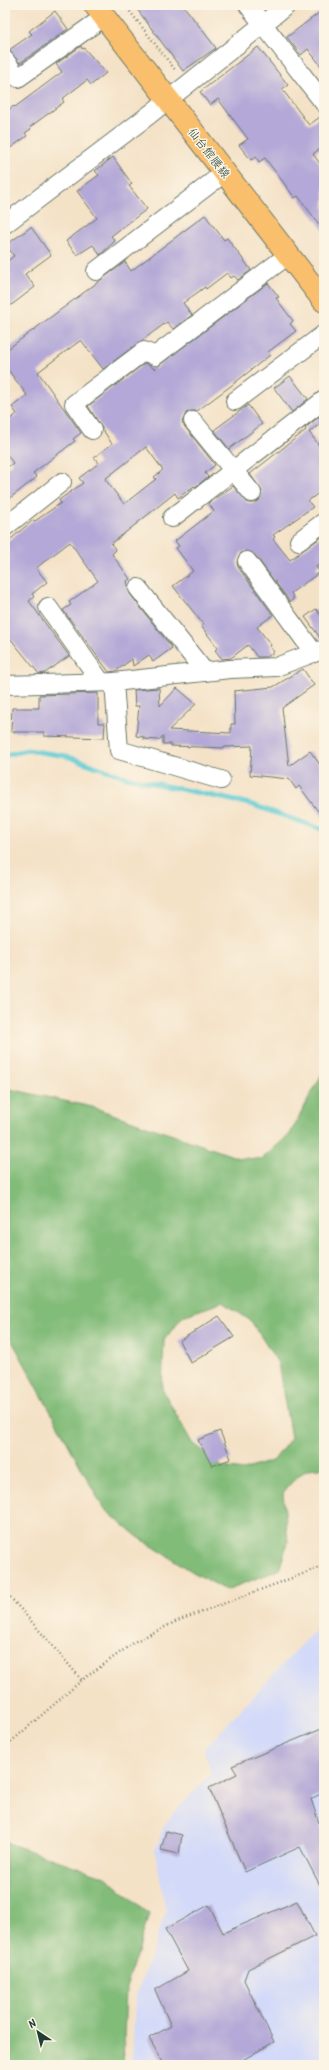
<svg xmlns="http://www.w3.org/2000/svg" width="329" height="2070" font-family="Kalam,'Klee One',sans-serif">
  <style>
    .built { fill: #d2d9f9 }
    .forest { fill: #82bc79; stroke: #507c56; fill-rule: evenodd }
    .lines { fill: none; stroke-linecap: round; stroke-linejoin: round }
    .stream { stroke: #5dcad3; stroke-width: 5 }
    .building { fill: #b3a8d7; fill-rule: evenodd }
    .minor-casing { stroke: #6a7767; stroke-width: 20 }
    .major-casing { stroke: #6a7767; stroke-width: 24 }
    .path { stroke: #6a7767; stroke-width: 2.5; stroke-dasharray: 1 3; stroke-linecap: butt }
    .minor { stroke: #fff; stroke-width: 18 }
    .major { stroke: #f9bf6d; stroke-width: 22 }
    .labels { text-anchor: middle; stroke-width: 3; stroke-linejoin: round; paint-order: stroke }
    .street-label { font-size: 12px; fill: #1f3d34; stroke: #fcf5e5 }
  </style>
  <rect width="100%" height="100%" fill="#fcf5e5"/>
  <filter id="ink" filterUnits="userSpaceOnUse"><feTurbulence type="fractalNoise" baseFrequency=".025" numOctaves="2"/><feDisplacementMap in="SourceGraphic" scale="8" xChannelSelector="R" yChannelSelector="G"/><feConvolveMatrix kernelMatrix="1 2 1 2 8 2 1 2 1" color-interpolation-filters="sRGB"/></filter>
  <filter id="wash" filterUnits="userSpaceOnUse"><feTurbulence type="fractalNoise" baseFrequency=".012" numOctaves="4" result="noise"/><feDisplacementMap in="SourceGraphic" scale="16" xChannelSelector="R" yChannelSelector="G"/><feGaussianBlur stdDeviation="0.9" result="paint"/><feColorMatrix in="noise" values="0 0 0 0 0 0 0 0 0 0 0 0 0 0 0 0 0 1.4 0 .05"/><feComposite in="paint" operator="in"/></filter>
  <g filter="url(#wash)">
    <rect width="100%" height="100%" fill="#f4e2c7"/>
    <polygon class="built" points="324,1620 324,2065 132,2065 135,1999 166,1912 155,1851 165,1823 211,1773 204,1749"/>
    <g class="forest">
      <path d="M324 1070V1469C306 1464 293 1480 283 1493L288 1542 279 1570 226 1590 193 1572 138 1537 103 1508 11 1339 5 1335V1088L92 1107 239 1158 262 1159 290 1134ZM223 1302 251 1321 278 1363 291 1438 274 1460 244 1470 222 1467 192 1443 162 1389 164 1340 183 1316Z"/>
      <polygon points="5,1842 106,1877 149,1914 126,1988 123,2065 5,2065"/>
    </g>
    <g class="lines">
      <polyline class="stream" points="5,755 27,750 66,756 129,778 250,804 324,830"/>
    </g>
    <g id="blocks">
      <g class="building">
        <polygon points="134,5 183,5 216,48 183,71"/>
        <polygon points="324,9 324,70 308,49 301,55 287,37"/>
        <polygon points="55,11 68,29 20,63 9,50 32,34 29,31"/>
        <polygon points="81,46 82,49 84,48 106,73 91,85 87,80 62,99 64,102 30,127 31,129 25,133 27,136 5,152 5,112 14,106 15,107 62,72 56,64"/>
        <polygon points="258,47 288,85 282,89 309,125 324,114 324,146 313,154 324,169 324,231 298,196 295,198 265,158 259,162 256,157 251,160 239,145 248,139 218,99 210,105 200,92"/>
        <polygon points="113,157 132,184 129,186 147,209 111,236 115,241 100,255 93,245 77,255 66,241 97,218 77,191 99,175 95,171"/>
        <polygon points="205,215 224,240 227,238 251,270 238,280 234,276 231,278 227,273 206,289 205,287 183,303 192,315 173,329 167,322 103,369 81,340 38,372 81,433 73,439 75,441 33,473 37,477 5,502 5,469 13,463 5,452 5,423 17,414 12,407 27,395 5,366 5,351 125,262 131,271"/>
        <polygon points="31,227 51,255 25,274 35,287 5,310 5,263 14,256 6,245"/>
        <path d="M268 283 279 297 276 298 293 321 290 324 296 331 268 352 270 355 232 385 197 411H191L186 413 182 422 185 427 215 465 205 473 208 477 195 487 194 486 178 498 175 493 111 544 116 550 112 554 130 579 127 581 130 594 172 648 153 662 149 655 133 666 132 659 116 671 109 672 63 610 71 605 69 602 98 581 70 542 36 568 47 582 32 594 34 597 29 601 69 656 45 673 39 674 5 632V544L33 520 35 521 61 503 59 500 83 483 79 478 99 463 94 457 112 444 88 406 145 363 155 369 161 364ZM146 447 163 470 154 477 156 479 124 504 105 479Z"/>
        <polygon points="290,376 308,399 292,412 274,388"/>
        <polygon points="248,405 262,424 229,449 214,430"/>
        <polygon points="320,416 324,421 309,432 324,452 324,489 308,501 313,507 273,535 275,537 273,539 290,560 324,535 324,561 316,567 320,572 291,593 294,598 290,602 255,555 246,551 241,553 237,562 238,567 273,615 257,627 271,645 270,647 274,652 267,657 257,657 248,645 231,658 222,659 215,650 218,648 201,626 203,624 173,586 193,571 176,548 179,546 175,541 214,511 208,503 233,486 248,503 254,503 259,501 262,491 250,474 306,430 305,428"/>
        <polygon points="316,609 324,620 324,639 321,639 305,617"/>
        <polygon points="303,669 314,685 282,708 289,766 310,751 324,770 324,819 299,786 296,789 289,779 250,775 252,746 225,747 225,748 171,746 171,744 163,744 163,736 159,740 143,739 144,737 136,736 139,706 135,706 134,690 159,688 160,706 177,688 196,704 169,730 231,733 231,724 235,724 234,691 273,687"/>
        <polygon points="98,693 98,723 105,723 104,738 44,736 44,732 11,732 12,708 39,708 39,695"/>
        <polygon points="219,1316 234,1337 191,1363 179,1341"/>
        <polygon points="220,1431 231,1459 212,1466 198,1440"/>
        <polygon points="324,1728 324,1792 311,1799 324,1838 324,1893 300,1847 245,1872 209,1788 237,1774 232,1766"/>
        <polygon points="166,1831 182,1835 179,1854 161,1850"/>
        <polygon points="297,1901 315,1936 248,1969 244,1980 274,2042 234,2065 197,2065 195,2061 183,2065 164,2065 149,2038 171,2026 155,1990 188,1971 165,1929 209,1905 223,1933"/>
      </g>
    </g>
  </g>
  <g filter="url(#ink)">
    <use href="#blocks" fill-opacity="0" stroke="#6a7767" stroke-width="1"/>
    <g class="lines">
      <g class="minor-casing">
        <g id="minor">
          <polyline points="248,5 324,103"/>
          <polyline points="5,60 18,78 104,17"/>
          <polyline points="5,224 149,115 287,5"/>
          <polyline points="96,271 224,173"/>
          <polyline points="235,401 324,334"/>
          <polyline points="193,421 252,493"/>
          <polyline points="92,430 74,404 144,351 155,356 288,255"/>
          <polyline points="172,518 324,400"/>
          <polyline points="5,527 62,482"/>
          <polyline points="299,541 324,522"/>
          <polyline points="247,561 314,653"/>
          <polyline points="138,588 205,672"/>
          <polyline points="48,607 101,682"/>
          <polyline points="114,682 119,750 221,780"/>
          <polyline points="5,685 114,682 230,669 276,667 324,649"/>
        </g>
      </g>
      <g class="major-casing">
        <polyline id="major" points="95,5 324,301"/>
      </g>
      <g class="path">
        <polyline points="125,5 176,71"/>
        <polyline points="5,1591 82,1680"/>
        <polyline points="5,1747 82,1680 136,1641 177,1621 324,1566"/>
      </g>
      <use href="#minor" class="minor"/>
      <use href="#major" class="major"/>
    </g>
  </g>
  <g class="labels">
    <g class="street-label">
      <text transform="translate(209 153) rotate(52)" y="4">仙台館腰線</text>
    </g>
  </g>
  <rect width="329" height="2070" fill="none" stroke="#fcf5e5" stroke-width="20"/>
  <g transform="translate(38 2032) rotate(325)" stroke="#fcf5e5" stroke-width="3" paint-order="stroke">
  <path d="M0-3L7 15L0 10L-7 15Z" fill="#1f3d34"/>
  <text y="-6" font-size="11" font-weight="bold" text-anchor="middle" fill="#1f3d34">N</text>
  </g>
</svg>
